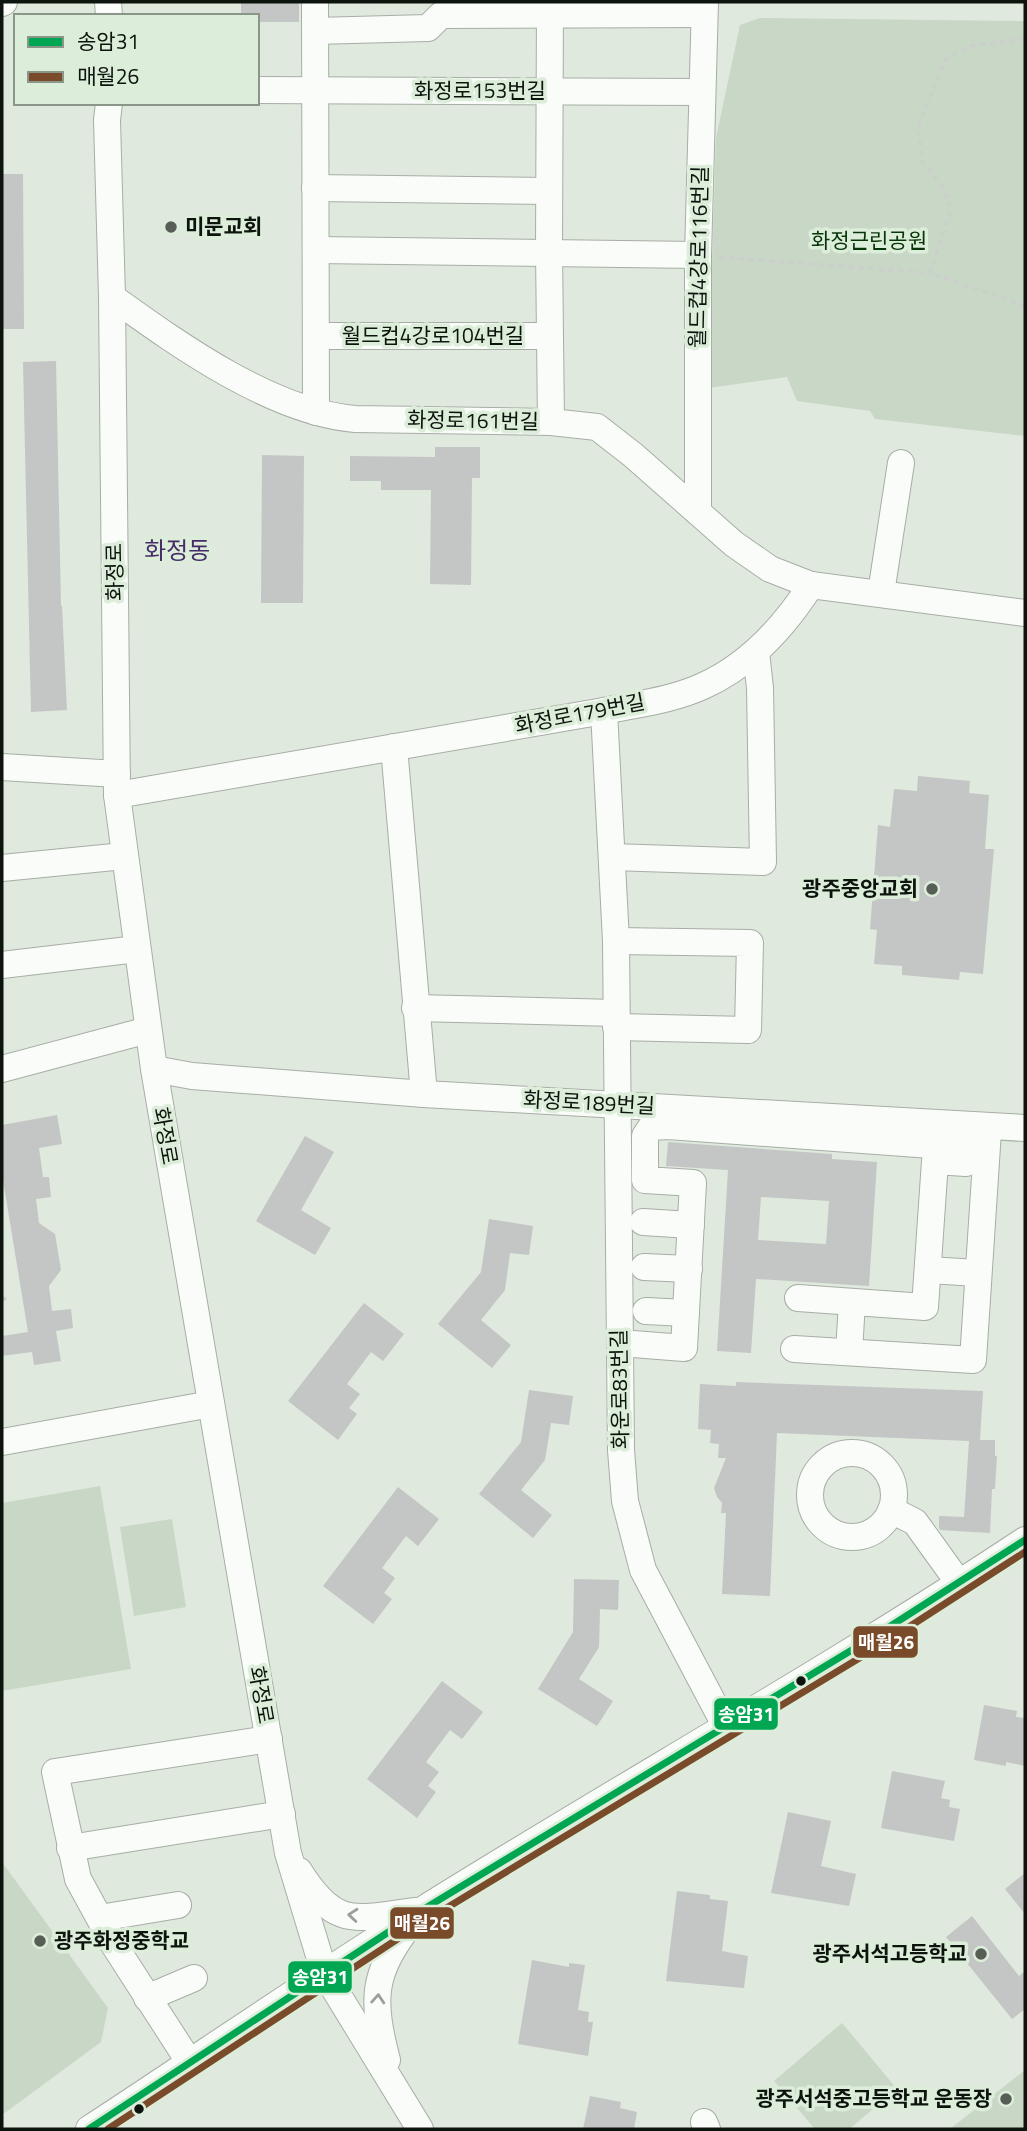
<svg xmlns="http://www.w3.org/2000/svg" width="1027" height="2131" font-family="'Titillium Web','Noto Sans KR',sans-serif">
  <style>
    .green { fill: #c8d7c6 }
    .building { fill: #c3c6c5; fill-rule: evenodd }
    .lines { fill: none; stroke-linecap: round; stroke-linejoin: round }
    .minor-casing { stroke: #a7aea5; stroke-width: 28 }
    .path { stroke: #cccfcc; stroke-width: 3.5; stroke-dasharray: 5 5; stroke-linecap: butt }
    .minor { stroke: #fafcfa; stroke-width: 26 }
    .bus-1-casing { stroke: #dcedda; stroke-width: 12 }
    .bus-2-casing { stroke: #dcedda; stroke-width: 12 }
    .bus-1 { stroke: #00a651; stroke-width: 7 }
    .bus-2 { stroke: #7a4b2a; stroke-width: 7 }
    .oneway { stroke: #9b9f9b }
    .poi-dot { fill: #575e56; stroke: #dcedda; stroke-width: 2.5 }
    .bus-dot { fill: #0d130d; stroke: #dcedda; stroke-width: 2.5 }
    .labels { text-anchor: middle; stroke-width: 7; stroke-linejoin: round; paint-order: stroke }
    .street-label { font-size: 21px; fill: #0d130d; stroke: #dcedda }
    .poi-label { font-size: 21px; font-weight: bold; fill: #0d130d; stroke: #dcedda; text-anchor: end }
    .park-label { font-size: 21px; fill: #073507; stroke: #dcedda }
    .quarter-label { font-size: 24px; fill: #452c67; stroke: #dcedda }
    .line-badge { stroke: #dcedda; stroke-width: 2.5 }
    .badge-label { font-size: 19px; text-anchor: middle; font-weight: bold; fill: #fff }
  </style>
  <rect width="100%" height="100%" fill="#e0e9de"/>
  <g class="green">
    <polygon points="760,18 1025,21 1025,436 875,419 870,411 797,401 787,377 708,388 716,138 740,25"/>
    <polygon points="100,1486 131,1669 2,1691 2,1503"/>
    <polygon points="172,1519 186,1607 134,1616 120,1527"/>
    <polygon points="2,1862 108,2008 101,2042 2,2115"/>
    <polygon points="842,2023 897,2089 849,2129 815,2129 774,2081"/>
    <polygon points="1025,2070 1025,2129 950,2129"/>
  </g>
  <g class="building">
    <polygon points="241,2 299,2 299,22 257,22 257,16 241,16"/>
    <polygon points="2,174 23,174 24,329 2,329"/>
    <polygon points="56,361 61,606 62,606 67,710 31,712 23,362"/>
    <polygon points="435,447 480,447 480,478 472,478 471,585 430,584 431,490 381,490 381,481 350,481 350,456 435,457"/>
    <polygon points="262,455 304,456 303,603 261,603"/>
    <polygon points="918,776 970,781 969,793 989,795 985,849 994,849 983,974 960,972 959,980 902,975 902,966 874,964 877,930 870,929 878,825 890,827 894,789 917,791"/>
    <polygon points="57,1115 62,1144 39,1148 43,1177 49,1177 51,1197 36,1199 39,1223 55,1234 61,1270 49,1286 52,1311 71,1309 73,1328 56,1331 61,1361 34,1365 32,1352 2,1356 2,1336 28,1332 2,1174 2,1125"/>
    <polygon points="305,1136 334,1152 301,1210 331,1228 315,1255 256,1221"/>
    <path d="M668 1142 832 1154V1159L877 1162 869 1286 756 1279 751 1353 717 1351 728 1170 666 1166ZM761 1197 829 1201 826 1244 758 1240Z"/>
    <polygon points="489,1219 533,1226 529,1255 510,1253 505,1290 481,1320 511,1345 492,1368 438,1324 481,1272"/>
    <polygon points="364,1303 404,1334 383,1361 371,1352 347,1384 360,1394 349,1408 357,1414 338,1440 288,1401"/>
    <polygon points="736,1382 983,1391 980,1440 995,1440 995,1456 997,1456 995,1489 992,1489 990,1533 940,1530 939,1528 939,1516 964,1517 969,1441 777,1433 770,1596 722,1594 726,1513 721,1513 722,1503 717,1497 714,1488 726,1458 718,1458 719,1444 710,1443 711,1430 698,1429 700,1384 736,1386"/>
    <polygon points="529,1390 573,1396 569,1425 551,1423 545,1460 521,1490 552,1515 533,1538 479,1494 521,1442"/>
    <polygon points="398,1487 439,1519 418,1546 406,1536 382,1568 395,1578 384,1593 392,1599 373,1624 323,1586"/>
    <polygon points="574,1579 619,1580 618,1610 600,1609 599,1647 579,1679 613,1701 597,1726 538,1689 573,1632"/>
    <polygon points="442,1681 483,1712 462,1739 450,1730 426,1762 439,1772 428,1786 436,1792 417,1818 367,1779"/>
    <polygon points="984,1705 1017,1711 1016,1717 1025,1718 1025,1766 1006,1762 1006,1766 974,1760"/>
    <polygon points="892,1771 945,1781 941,1798 950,1800 949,1807 960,1809 954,1841 881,1828"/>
    <polygon points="788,1812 831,1821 821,1866 856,1874 849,1906 771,1893"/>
    <polygon points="1025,1873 1025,1914 1005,1889"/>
    <polygon points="677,1891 710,1895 710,1899 728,1901 722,1951 748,1956 744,1988 666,1981"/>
    <polygon points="972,1916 1019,1976 1025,1971 1025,2009 1012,2019 946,1937"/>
    <polygon points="532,1960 569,1967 569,1963 585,1965 578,2010 589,2012 588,2022 593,2022 588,2056 518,2044"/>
    <polygon points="590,2096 621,2102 620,2108 637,2112 634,2129 583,2129"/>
  </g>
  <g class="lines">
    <g class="minor-casing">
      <g id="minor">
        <polyline points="108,2 109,16"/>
        <polyline points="315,2 316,412"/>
        <polyline points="550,2 549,251 551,422"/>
        <polyline points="2,3 4,2"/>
        <polyline points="315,31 428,28 441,15 704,14"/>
        <polyline points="257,90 702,92"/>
        <polyline points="109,103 107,120 112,297 117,795 154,1069 288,1853 324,1972 420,2129"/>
        <polyline points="315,188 549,191"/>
        <polyline points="316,250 698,255"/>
        <path d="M112 297C179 345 272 412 355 419L551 422 597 427 633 455 734 544 770 569 811 585"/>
        <polyline points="316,336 550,336"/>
        <polyline points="698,512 698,255 705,2"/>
        <polyline points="881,593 901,463"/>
        <polyline points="604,711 616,941 621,1450 625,1501 643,1570 726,1727"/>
        <polyline points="394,747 424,1094"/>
        <polyline points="2,767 117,774"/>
        <path d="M117 795 604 711C637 704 673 700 703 686 750 665 784 627 811 585L1025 613"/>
        <polyline points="612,857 763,862 760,688 756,652"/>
        <polyline points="2,868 124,856"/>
        <polyline points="616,941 750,943 748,1030 616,1027"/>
        <polyline points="2,965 137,949"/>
        <polyline points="415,1008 616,1013"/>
        <polyline points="2,1069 148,1030"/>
        <polyline points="154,1069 192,1076 424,1094 1025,1128"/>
        <polyline points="643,1222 691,1225"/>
        <polyline points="644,1267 689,1269"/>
        <polyline points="928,1270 978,1273"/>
        <polyline points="798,1298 925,1307 935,1161 966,1163"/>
        <polyline points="646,1311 686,1313"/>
        <polyline points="620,1343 684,1348 693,1183 645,1180 645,1136 651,1127 668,1126 986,1149"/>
        <polyline points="794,1349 973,1360 988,1131"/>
        <polyline points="849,1352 852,1302"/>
        <polyline points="2,1442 211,1404"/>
        <circle cx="852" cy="1495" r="42"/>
        <polyline points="891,1510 915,1522 959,1583"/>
        <polyline points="70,1848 282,1814"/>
        <path d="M299 1871C336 1930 355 1918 416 1911"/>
        <polyline points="100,1918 178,1905"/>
        <polyline points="147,1998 194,1978"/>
        <path d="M387 2060C372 2002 371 1974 409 1926"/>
        <polyline points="190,2063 114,1945 78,1879 55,1772 269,1739"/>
        <polyline points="704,2122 707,2129"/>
        <path d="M89 2129C199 2057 307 1982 419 1912 620 1786 828 1671 1025 1540"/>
      </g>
    </g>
    <g class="path">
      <polyline points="1025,39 969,46 946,59 918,126 922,161 941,185 951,209 930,273 1025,306"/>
      <polyline points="719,257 930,273"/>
      <polyline points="2,1297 8,1302"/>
    </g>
    <use href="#minor" class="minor"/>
    <g class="bus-1-casing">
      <polyline id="bus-1" points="89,2129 419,1912 875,1636 1025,1540"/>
    </g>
    <g class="bus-2-casing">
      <polyline id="bus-2" points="108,2129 425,1921 881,1645 1025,1552"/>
    </g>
    <use href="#bus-1" class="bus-1"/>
    <use href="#bus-2" class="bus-2"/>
  </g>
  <defs><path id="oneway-chevron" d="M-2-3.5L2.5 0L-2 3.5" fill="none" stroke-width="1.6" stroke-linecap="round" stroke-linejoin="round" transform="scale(1.75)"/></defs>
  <g class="oneway">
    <use href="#oneway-chevron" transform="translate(353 1915) rotate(-175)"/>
    <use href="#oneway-chevron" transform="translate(378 1999) rotate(-86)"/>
  </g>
  <g class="poi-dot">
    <circle cx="171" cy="227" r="7"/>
    <circle cx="932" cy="889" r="7"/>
    <circle cx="40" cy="1941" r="7"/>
    <circle cx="981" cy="1954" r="7"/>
    <circle cx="1006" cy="2099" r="7"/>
  </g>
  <g class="bus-dot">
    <circle cx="801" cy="1681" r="6"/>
    <circle cx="139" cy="2109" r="6"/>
  </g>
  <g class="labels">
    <g class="street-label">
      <text x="480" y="98">화정로153번길</text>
      <text transform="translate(699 257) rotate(-89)" y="7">월드컵4강로116번길</text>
      <text x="433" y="343">월드컵4강로104번길</text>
      <text transform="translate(473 421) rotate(1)" y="7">화정로161번길</text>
      <text transform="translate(115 572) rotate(-91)" y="7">화정로</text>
      <text transform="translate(580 714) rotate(-11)" y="7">화정로179번길</text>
      <text transform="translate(589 1103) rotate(3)" y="7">화정로189번길</text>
      <text transform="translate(165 1136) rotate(80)" y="7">화정로</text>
      <text transform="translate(620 1389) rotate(-91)" y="7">화운로83번길</text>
      <text transform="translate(261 1695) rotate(80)" y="7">화정로</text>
    </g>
    <g class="poi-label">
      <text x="185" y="234" text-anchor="start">미문교회</text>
      <text x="918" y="896">광주중앙교회</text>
      <text x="54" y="1948" text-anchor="start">광주화정중학교</text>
      <text x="967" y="1961">광주서석고등학교</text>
      <text x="992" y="2106">광주서석중고등학교 운동장</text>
    </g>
    <g class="park-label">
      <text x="869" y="248">화정근린공원</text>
    </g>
    <g class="quarter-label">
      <text x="177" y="559">화정동</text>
    </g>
  </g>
  <g class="line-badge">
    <rect x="852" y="1625" width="67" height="34" rx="7" fill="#7a4b2a"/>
    <rect x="713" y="1697" width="66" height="34" rx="7" fill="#00a651"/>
    <rect x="389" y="1906" width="66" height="34" rx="7" fill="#7a4b2a"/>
    <rect x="287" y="1960" width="66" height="34" rx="7" fill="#00a651"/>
  </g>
  <g class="badge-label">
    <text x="886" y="1649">매월26</text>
    <text x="746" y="1721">송암31</text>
    <text x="422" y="1930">매월26</text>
    <text x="320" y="1984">송암31</text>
  </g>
  <rect width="1027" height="2131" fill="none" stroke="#0d130d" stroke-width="7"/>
  <rect x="14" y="14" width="245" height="91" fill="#dcedda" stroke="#899688" stroke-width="2"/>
  <rect x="28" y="37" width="35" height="10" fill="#00a651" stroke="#899688" stroke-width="2"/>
  <text x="77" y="49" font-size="21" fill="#0d130d">송암31</text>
  <rect x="28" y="72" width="35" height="10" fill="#7a4b2a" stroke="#899688" stroke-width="2"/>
  <text x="77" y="84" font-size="21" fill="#0d130d">매월26</text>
</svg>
